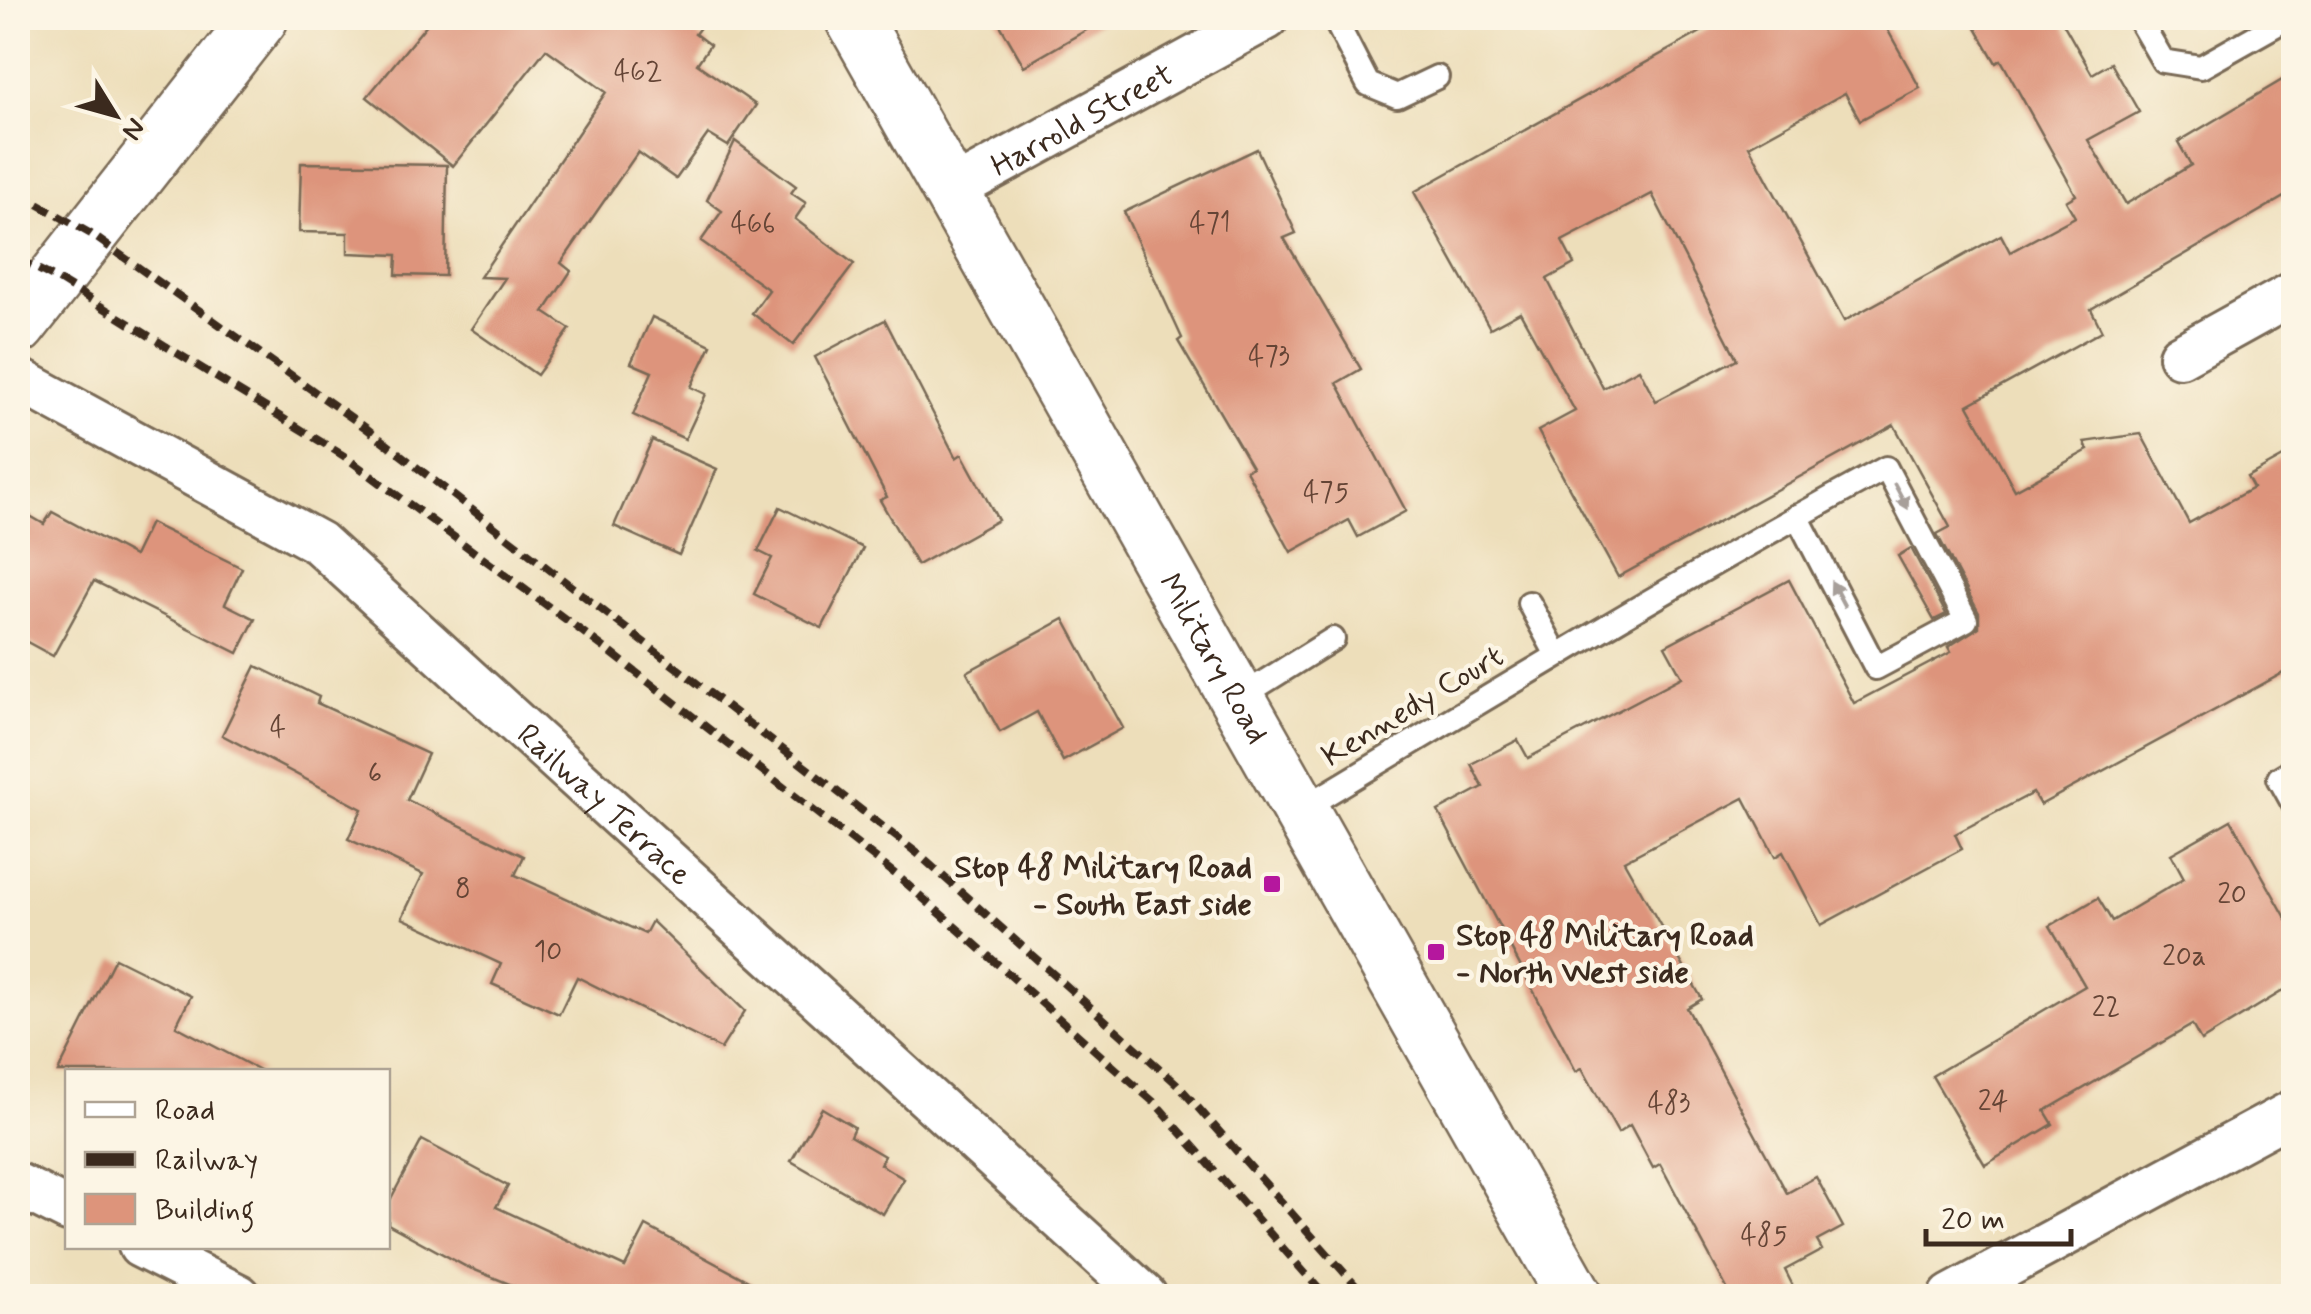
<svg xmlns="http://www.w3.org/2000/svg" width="2311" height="1314" font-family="Mynerve,sans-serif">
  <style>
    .building { fill: #dd947b; fill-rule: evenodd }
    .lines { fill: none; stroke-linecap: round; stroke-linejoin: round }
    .lane-casing { stroke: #796955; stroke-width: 28 }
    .street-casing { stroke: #796955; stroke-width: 48 }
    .secondary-casing { stroke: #796955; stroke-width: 60 }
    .lane { stroke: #fff; stroke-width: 22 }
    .street { stroke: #fff; stroke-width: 42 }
    .secondary { stroke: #fff; stroke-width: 55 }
    .rail { stroke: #3b2a1e; stroke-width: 8; stroke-dasharray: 15 8; stroke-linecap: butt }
    .oneway { fill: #a79f9a }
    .poi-dot { fill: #b5179e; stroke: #fcf5e5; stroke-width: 4 }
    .labels { text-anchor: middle; stroke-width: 9; stroke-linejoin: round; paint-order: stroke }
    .number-label { font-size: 28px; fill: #644435 }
    .street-label { font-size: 32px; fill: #3b2a1e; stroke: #fcf5e5 }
    .poi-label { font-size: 32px; font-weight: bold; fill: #3b2a1e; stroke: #fcf5e5; text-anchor: end }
  </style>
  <rect width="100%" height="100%" fill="#fcf5e5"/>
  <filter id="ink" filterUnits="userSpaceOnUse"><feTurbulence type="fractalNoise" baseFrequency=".01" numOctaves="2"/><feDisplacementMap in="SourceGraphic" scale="20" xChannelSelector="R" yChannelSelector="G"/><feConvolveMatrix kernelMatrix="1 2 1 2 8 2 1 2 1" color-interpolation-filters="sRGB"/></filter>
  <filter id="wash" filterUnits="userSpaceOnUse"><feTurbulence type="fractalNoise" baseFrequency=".0048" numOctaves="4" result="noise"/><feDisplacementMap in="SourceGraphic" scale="40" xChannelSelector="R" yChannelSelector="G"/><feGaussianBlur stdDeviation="2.25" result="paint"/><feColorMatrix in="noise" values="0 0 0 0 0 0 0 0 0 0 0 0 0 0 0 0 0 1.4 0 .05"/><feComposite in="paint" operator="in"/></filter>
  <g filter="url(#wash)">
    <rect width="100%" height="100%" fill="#eddeba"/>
    <g id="blocks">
      <g class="building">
        <polygon points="432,18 707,18 695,34 710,45 697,64 756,105 728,146 708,134 676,179 638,152 561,263 571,271 544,312 570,329 537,375 471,329 505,278 480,277 606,92 546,49 453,166 367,97"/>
        <polygon points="996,18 1107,18 1024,66"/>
        <path d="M1726 18H1881L1920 88 1860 120 1845 93 1749 146 1844 321 2001 235 2010 252 2075 217 2066 201 2076 195 2001 60 1996 63 1970 18H2073L2063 23 2092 74 2111 63 2139 112 2088 140 2126 204 2191 165 2178 142 2294 73V191L2091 309 2102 331 1968 405 2015 490 2088 450 2084 442 2141 434 2189 523 2253 488 2247 477 2294 451V667L2040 805 2033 793 1955 834 1962 849 1821 925 1783 852 1775 857 1744 798 1624 861 1702 999 1687 1008 1787 1193 1816 1177 1843 1227 1817 1241 1822 1250 1785 1270 1798 1296H1731L1660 1164 1653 1168 1630 1125 1618 1133 1582 1068 1576 1071 1438 811 1483 787 1471 764 1518 740 1528 758 1682 677 1665 646 1789 580 1854 703 1951 652 1948 647 1979 627V613L1937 534 1950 527 1894 425 1618 577 1538 431 1575 411 1520 312 1490 328 1414 192ZM1652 194 1737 359 1656 401 1639 369 1603 388 1547 279 1574 264 1562 241Z"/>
        <polygon points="735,141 796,186 791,193 806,203 795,219 854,264 793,345 752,313 769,290 701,241 722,211 707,200"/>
        <polygon points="1257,149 1296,233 1284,238 1361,369 1337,383 1406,511 1358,537 1349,520 1291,552 1246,470 1252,467 1178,341 1182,338 1124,212"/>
        <polygon points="301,163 447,165 445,276 396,275 397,255 348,253 348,233 299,232"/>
        <polygon points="652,317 711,345 691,387 706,394 685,439 633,415 652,372 631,363"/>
        <polygon points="885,320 956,458 962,454 998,520 917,565 880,500 887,497 815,357"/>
        <polygon points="652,440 717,469 679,555 614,526"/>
        <polygon points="780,507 863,548 822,628 754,594 772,558 758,551"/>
        <polygon points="18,509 44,524 52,512 134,556 150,523 242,568 225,604 255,619 238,653 94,581 53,656 18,637"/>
        <polygon points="1911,548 1946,614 1934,620 1898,556"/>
        <polygon points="1064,619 1123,728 1063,761 1037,712 1000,732 967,672"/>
        <polygon points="256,666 319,697 317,703 428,754 407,800 524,856 515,875 645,934 652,921 745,1011 721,1049 577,977 559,1014 492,984 501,964 402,918 423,874 348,839 362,809 222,735"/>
        <polygon points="2231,820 2294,932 2294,984 2201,1041 2192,1025 2045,1111 2053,1124 1985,1165 1932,1076 2085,986 2050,926 2098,898 2112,921 2184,878 2171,854"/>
        <polygon points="115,958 191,996 176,1026 263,1072 58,1072"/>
        <polygon points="822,1108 854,1127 850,1136 884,1156 880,1164 904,1179 883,1214 791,1161"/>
        <polygon points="422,1140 508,1186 496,1207 625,1267 646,1226 776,1296 539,1296 465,1266 388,1224 388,1204"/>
      </g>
    </g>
  </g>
  <g filter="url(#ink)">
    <use href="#blocks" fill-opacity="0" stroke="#796955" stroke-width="2.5"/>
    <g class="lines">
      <g class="lane-casing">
        <g id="lane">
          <polyline points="1334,18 1368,84 1397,96 1437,77"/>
          <polyline points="2138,18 2163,61 2201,67 2288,18"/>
          <polyline points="1529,603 1557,655"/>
          <polyline points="1237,699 1333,639"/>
          <polyline points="2294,769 2279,778 2294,805"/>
          <path d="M1300 810C1494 694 1687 575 1886 468L1966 620 1876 668 1797 516"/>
        </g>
      </g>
      <g class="street-casing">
        <g id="street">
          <path id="s1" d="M950 191 1267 18"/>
          <polyline points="2180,356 2294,293"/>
          <path id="s2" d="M18 379 319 543 1145 1296"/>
          <polyline points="18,1185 68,1210"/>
          <polyline points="140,1246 239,1296"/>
          <polyline points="1951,1296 2294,1111"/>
        </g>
      </g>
      <g class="secondary-casing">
        <g id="secondary">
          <path id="s3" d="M853 18 1575 1296"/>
          <polyline points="18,326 260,18"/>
        </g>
      </g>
      <use href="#lane" class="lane"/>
      <use href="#street" class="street"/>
      <use href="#secondary" class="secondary"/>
      <g class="rail">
        <polyline points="18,193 91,234 366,428 917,853 1177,1084 1365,1296"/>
        <polyline points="18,259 57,279 344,456 610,652 899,877 1157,1105 1325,1296"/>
      </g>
    </g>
    <defs><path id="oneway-solid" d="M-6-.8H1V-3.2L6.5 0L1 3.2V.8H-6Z" transform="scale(2.5)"/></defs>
    <g class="oneway">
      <use href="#oneway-solid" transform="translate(1901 496) rotate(62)"/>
      <use href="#oneway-solid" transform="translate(1838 594) rotate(-118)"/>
    </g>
  </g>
  <g class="poi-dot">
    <rect x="1262" y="874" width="20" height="20" rx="5"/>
    <rect x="1426" y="942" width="20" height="20" rx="5"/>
  </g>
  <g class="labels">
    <g class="number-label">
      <text x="638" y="80">462</text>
      <text x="753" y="232">466</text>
      <text x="1210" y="232">471</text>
      <text x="1269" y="365">473</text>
      <text x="1326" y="501">475</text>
      <text x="278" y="736">4</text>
      <text x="375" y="782">6</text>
      <text x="463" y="897">8</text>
      <text x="2232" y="903">20</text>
      <text x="548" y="960">10</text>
      <text x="2184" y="965">20a</text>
      <text x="2106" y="1016">22</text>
      <text x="1993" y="1110">24</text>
      <text x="1669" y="1112">483</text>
      <text x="1764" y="1244">485</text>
    </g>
    <g class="street-label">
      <text dy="11" stroke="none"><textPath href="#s1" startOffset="150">Harrold Street</textPath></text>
      <text dy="11" stroke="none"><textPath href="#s3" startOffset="735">Military Road</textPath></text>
      <text transform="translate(1412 705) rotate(-31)" y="11">Kennedy Court</text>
      <text dy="11" stroke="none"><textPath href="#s2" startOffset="730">Railway Terrace</textPath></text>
    </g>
    <g class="poi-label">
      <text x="1252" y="877">Stop 48 Military Road<tspan x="1252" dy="37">- South East side</tspan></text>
      <text x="1456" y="945" text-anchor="start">Stop 48 Military Road<tspan x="1456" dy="37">- North West side</tspan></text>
    </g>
  </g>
  <rect width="2311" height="1314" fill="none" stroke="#fcf5e5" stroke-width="60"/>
  <rect x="65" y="1069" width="325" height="180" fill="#fcf5e5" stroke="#afa495" stroke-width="2.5"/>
  <rect x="85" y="1102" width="50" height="15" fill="#ffffff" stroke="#afa495" stroke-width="2.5"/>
  <text x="155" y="1119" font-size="30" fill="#3b2a1e">Road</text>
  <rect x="85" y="1152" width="50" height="15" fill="#3b2a1e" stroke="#afa495" stroke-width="2.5"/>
  <text x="155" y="1169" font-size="30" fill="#3b2a1e">Railway</text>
  <rect x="85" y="1194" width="50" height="30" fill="#dd947b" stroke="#afa495" stroke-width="2.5"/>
  <text x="155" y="1219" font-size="30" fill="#3b2a1e">Building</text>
  <g transform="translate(115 115) rotate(127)" stroke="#fcf5e5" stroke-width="8" paint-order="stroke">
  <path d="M0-8L18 38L0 25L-18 38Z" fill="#3b2a1e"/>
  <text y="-15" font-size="28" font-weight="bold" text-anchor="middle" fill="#3b2a1e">N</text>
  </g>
  <path d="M1926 1229v15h145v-15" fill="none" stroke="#3b2a1e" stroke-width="5"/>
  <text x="1941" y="1229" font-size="30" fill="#3b2a1e" stroke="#fcf5e5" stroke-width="8" paint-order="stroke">20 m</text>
</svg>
